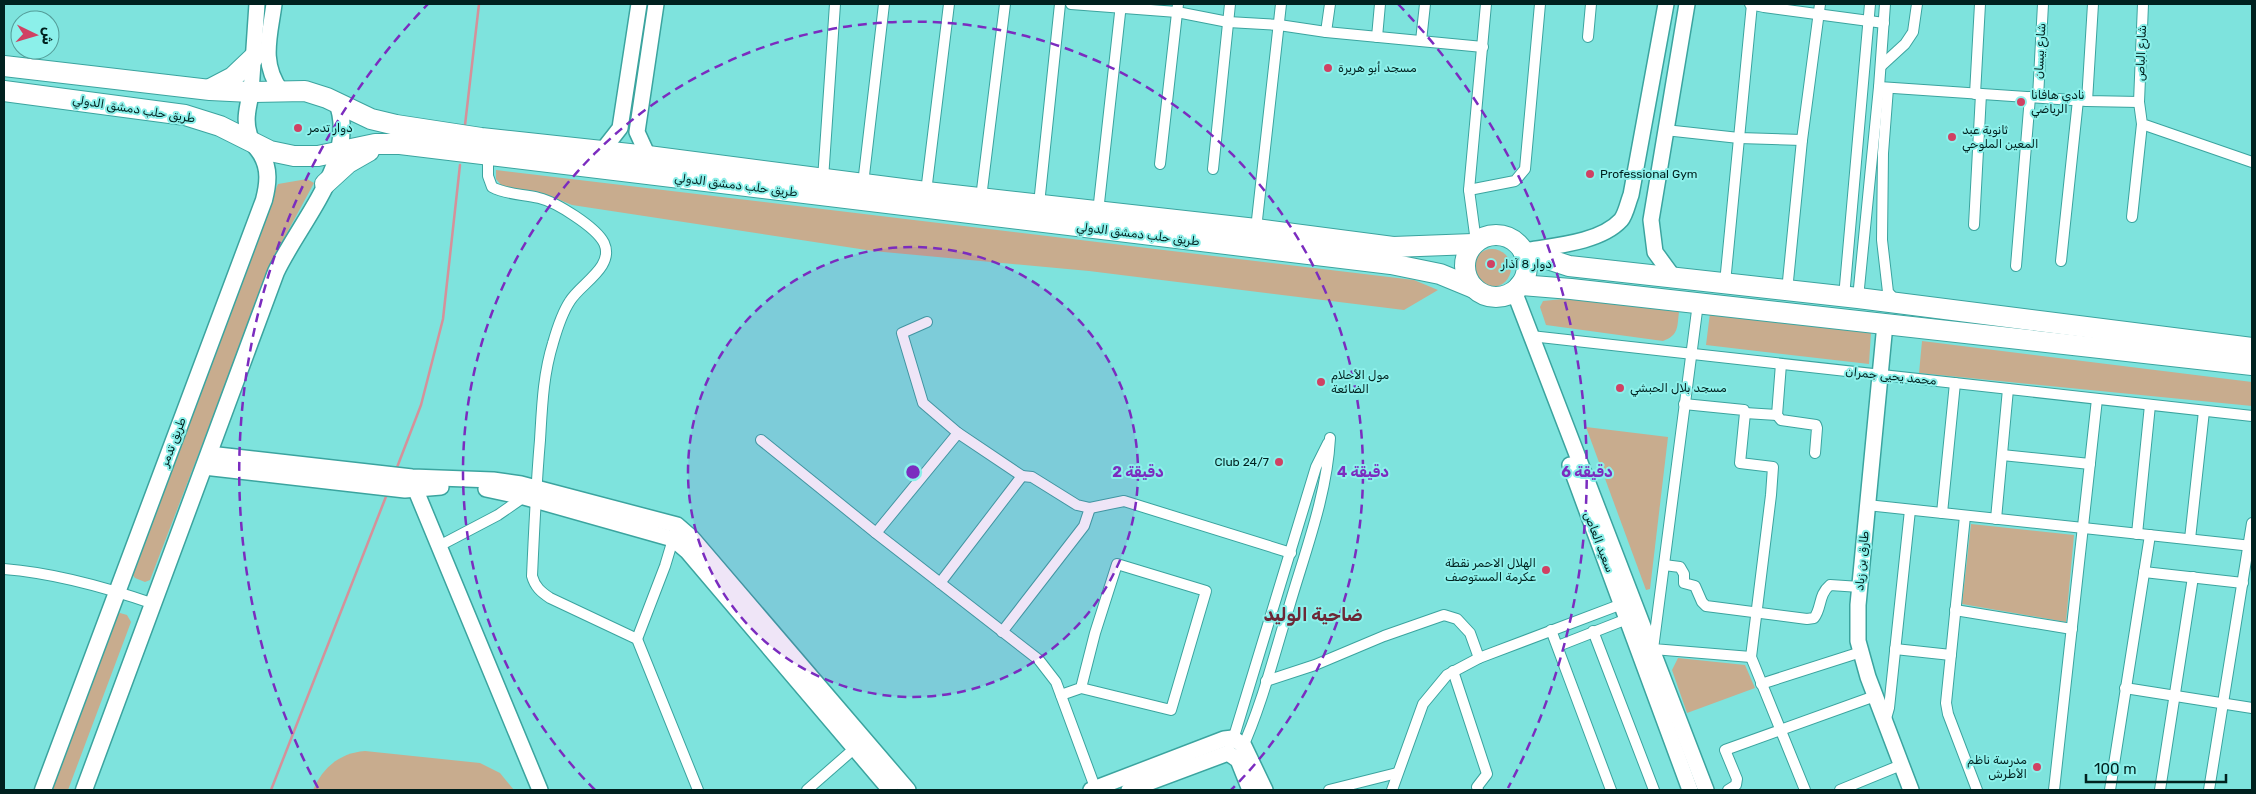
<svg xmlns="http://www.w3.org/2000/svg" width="2256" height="794" font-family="Rubik,Cairo,sans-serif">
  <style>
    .green { fill: #c8ac8e }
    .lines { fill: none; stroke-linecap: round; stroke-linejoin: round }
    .stream { stroke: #d5919a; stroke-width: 2.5 }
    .street-casing { stroke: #3ba49f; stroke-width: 12 }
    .secondary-casing { stroke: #3ba49f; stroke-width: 18 }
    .primary-casing { stroke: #3ba49f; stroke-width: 19 }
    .highway-casing { stroke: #3ba49f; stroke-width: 22 }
    .street { stroke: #fff; stroke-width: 10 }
    .secondary { stroke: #fff; stroke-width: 15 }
    .primary { stroke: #fff; stroke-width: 16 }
    .highway { stroke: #fff; stroke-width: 20 }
    .ring { fill: none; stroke: #7b2cbf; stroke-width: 2.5; stroke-dasharray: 9 6 }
    .poi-dot { fill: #d04163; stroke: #8cf0ea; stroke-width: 2 }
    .labels { text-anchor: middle; stroke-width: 4; stroke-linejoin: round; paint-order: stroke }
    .street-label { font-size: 12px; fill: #00211f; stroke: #8cf0ea }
    .poi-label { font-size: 12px; fill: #00211f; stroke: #8cf0ea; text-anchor: start }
    .district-label { font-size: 18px; font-weight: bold; fill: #6d2736; stroke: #8cf0ea }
    .centre { fill: #7b2cbf; stroke: #8cf0ea; stroke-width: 2.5 }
    .ring-label { font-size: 15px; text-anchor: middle; font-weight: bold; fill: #7b2cbf; stroke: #8cf0ea; stroke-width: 4; stroke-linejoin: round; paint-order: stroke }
  </style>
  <rect width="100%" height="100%" fill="#7ee3dd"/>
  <g class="green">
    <polygon points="496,170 1414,280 1438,290 1404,310 1089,271 873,251 572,205 545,194 503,187 496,179"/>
    <polygon points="307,179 314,183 275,255 150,580 145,582 135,578 131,573 270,202 278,184"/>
    <circle cx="1492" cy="268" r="19"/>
    <path d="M1573 298 1679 312C1677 327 1679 335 1663 341L1546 325 1540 307 1543 301Z"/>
    <polygon points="1710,313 1871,332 1869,364 1706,345"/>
    <polygon points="1922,341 2252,382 2252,406 1919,373"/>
    <polygon points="1586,427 1668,437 1650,589 1646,590"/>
    <polygon points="1971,524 2074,535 2066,622 1962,604"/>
    <polygon points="120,613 127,615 131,622 68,790 49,790 114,615"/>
    <polygon points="1678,658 1745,665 1755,688 1687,713 1672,670"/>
    <path d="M365 751 480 763 500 773 514 790H313C323 767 340 753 365 751Z"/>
  </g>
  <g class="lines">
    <g class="stream">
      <polyline points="465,125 479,4"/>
      <polyline points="396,470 421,405 443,319 460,165"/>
      <polyline points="271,790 387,494"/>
    </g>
    <g class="street-casing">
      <g id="street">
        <polyline points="1071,4 1177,12 1228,22 1279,25 1326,32 1483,47"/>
        <polyline points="1750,4 1764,7 1884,23"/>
        <polyline points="2143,4 2139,102 2142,124 2252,162"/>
        <polyline points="1326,32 1330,4"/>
        <polyline points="1377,37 1380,4"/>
        <polyline points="1588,37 1591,4"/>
        <polyline points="1421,41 1425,4"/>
        <polyline points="1881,66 1905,44 1913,32 1917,4"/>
        <polyline points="1879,87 2087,101 2139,102"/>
        <polyline points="1888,88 1883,153 1882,240 1888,292 1896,301"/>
        <polyline points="1975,94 1980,4"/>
        <polyline points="2038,97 2043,4"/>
        <polyline points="2087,101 2093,4"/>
        <polyline points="1665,130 1739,138 1802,140"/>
        <path d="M488 155V176L492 187C507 195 523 194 539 198 556 202 596 227 604 243 615 267 580 284 570 301 562 313 557 329 553 343 543 375 542 407 540 440 536 486 534 531 532 576 535 587 541 592 550 598L637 639 698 790"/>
        <polyline points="1160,164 1178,4"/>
        <polyline points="1213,169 1230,4"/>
        <polyline points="823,179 835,4"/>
        <polyline points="863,184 884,4"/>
        <polyline points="1469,190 1515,181 1525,169 1540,4"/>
        <polyline points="926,192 949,4"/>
        <polyline points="981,198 1005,4"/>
        <polyline points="1039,204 1060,4"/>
        <polyline points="1098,212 1121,4"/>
        <polyline points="2132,217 2142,124"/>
        <polyline points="1974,225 1981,94"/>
        <polyline points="1256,229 1281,4"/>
        <polyline points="1476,242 1469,190 1486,4"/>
        <polyline points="2061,261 2078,100"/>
        <polyline points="2016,266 2030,97"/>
        <polyline points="1725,283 1752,4"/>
        <polyline points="1787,291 1802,140 1820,4"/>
        <polyline points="1844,297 1870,4"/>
        <polyline points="1858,298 1879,87 1885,4"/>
        <polyline points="1698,303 1653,649 1751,657"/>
        <polyline points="927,322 902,333 923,403 958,433"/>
        <polyline points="1531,336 2252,416"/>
        <polyline points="1781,364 1777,415 1781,420 1816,425 1817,428 1815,453"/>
        <polyline points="1684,404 1744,410 1745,413 1740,463 1773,467 1771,495 1751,657 1805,790"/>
        <polyline points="1745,413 1777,415"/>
        <polyline points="761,440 876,533 1039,660 1056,682 1096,790"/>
        <polyline points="2002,455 2090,464"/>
        <polyline points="1022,476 1032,477 1077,505 1090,508 1124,501 1291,553"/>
        <polyline points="1867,505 2252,546"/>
        <polyline points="1942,513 1955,383"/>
        <polyline points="1965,516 1946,703 1948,714 1977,790"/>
        <polyline points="1996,519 2008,389"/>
        <polyline points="876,533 958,433 1022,476 940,583"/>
        <polyline points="2137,534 2150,405"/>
        <polyline points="2190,539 2204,411"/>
        <polyline points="439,546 498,515 524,497"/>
        <path d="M1664 565 1680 567 1684 574V583L1695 586 1702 602 1706 606 1807 619 1814 618C1822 608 1818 595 1830 585L1860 587"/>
        <path d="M4 569C55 573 105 587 154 604"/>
        <polyline points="2144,572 2243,583"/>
        <polyline points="1955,610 2072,629"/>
        <polyline points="1551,630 1611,790"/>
        <polyline points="1593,631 1654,790"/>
        <polyline points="1002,632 1084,526 1090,508"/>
        <polyline points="637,639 665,566 674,536"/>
        <polyline points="1558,646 1627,619"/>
        <polyline points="1895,649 1951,655"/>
        <polyline points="1453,671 1487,774 1477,787 1478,790"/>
        <polyline points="1266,681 1315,665 1384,636 1444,615 1457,619 1470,633 1479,658"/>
        <polyline points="1761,684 1861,652"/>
        <polyline points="2125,688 2252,708"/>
        <polyline points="1061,695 1081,688 1171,710 1206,591 1117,564 1095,633 1081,688"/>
        <polyline points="1885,722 1889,708 1910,510"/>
        <polyline points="1232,743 1316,467 1328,443"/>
        <path d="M1241 751C1262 705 1274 655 1289 607 1305 552 1327 495 1330 438"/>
        <polyline points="807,790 855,748"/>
        <polyline points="1329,790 1397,773"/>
        <polyline points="1392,790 1423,704 1447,675 1479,658 1622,604"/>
        <polyline points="1728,790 1736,785 1737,779 1725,750 1875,696"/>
        <polyline points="1840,790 1901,765"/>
        <polyline points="2054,790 2097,399"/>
        <polyline points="2110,790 2150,535"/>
        <polyline points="2160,790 2193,577"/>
        <polyline points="2209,790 2252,523"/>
      </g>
    </g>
    <g class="secondary-casing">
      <g id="secondary">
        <path d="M274 4C270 36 260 62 281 91"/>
        <polyline points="251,92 257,4"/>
        <polyline points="602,151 620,128 639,4"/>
        <polyline points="648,156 637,132 656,4"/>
        <path d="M1523 251C1552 246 1600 243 1621 220 1626 214 1628 202 1631 195L1666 4"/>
        <polyline points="1674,278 1655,252 1651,220 1687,4"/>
        <polyline points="1514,291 1706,790"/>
        <polyline points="1885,324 1858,605 1858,641 1868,677 1911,790"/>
        <polyline points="209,454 412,477 493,480 521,484 677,525 692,538 908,790"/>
        <polyline points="1570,465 1690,790"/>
        <polyline points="204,467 405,490 441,487"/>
        <polyline points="412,481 540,790"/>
        <polyline points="486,489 524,497 673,539 687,551 890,790"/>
        <polyline points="1091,790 1224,739 1233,738 1244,746 1265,790"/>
        <polyline points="1129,790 1228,753 1238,760 1250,790"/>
      </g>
    </g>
    <g class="primary-casing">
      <g id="primary">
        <path d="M43 790 264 200C268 184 270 169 261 154 257 147 251 143 249 135 244 120 248 107 251 92"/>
        <path d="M84 790 276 272C299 223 359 159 337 102"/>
      </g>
    </g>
    <g class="highway-casing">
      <g id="highway">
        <polyline points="4,66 210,90 251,92 305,91 327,98 371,119 396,125 481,138 648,156 926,192 1256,229 1393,247 1473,244"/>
        <polyline points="210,89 233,77 253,58"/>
        <polyline points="4,91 185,115 220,126 270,151 294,156 318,156 375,144 400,144 1391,264 1440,274 1474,288"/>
        <polyline points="325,184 348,163 369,151"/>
        <circle cx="1496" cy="266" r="31"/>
        <polyline points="1523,251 1569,266 1858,298 2252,348"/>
        <polyline points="1520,285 1571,289 2252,365"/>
      </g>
    </g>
    <use href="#street" class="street"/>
    <use href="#secondary" class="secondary"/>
    <use href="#primary" class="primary"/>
    <use href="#highway" class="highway"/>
  </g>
  <circle cx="913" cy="472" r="225" fill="#7b2cbf" fill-opacity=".12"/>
  <g class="ring">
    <circle cx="913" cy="472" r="225"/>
    <path d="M595 790A450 450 0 1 1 1231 790"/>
    <path d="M318 788A674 674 0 0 1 428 4M1398 4A674 674 0 0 1 1508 788"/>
  </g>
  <g class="poi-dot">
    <circle cx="1328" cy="68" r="5"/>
    <circle cx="2021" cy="102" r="5"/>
    <circle cx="298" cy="128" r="5"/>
    <circle cx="1952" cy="137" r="5"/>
    <circle cx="1590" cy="174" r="5"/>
    <circle cx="1491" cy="264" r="5"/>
    <circle cx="1321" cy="382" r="5"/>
    <circle cx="1620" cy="388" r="5"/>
    <circle cx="1279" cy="462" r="5"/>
    <circle cx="1546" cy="570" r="5"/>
    <circle cx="2037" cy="767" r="5"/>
  </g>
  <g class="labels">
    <g class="street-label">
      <text transform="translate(2040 51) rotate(-87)" y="4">شارع بيسان</text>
      <text transform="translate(2141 53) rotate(-88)" y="4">شارع الباص</text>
      <text transform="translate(134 109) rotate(9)" y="4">طريق حلب دمشق الدولي</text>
      <text transform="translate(736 185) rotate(7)" y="4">طريق حلب دمشق الدولي</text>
      <text transform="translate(1138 234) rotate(7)" y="4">طريق حلب دمشق الدولي</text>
      <text transform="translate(1891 376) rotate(6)" y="4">محمد يحيى جمران</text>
      <text transform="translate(173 442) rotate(-69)" y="4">طريق تدمر</text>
      <text transform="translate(1599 542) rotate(69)" y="4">سعيد العاص</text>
      <text transform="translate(1862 561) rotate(-85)" y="4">طارق بن زياد</text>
    </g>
    <g class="poi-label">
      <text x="1338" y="72">مسجد أبو هريرة</text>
      <text x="2031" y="99">نادي هافانا<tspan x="2031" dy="14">الرياضي</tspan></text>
      <text x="308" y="132">دوار تدمر</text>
      <text x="1962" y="134">ثانوية عبد<tspan x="1962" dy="14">المعين الملوحي</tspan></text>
      <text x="1600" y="178">Professional Gym</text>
      <text x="1501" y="268">دوار 8 آذار</text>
      <text x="1331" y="379">مول الأحلام<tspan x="1331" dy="14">الضائعة</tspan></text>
      <text x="1630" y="392">مسجد بلال الحبشي</text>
      <text x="1269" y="466" text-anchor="end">Club 24/7</text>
      <text x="1536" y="567" text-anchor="end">الهلال الاحمر نقطة<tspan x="1536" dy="14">عكرمة المستوصف</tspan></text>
      <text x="2027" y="764" text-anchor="end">مدرسة ناظم<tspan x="2027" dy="14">الأطرش</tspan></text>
    </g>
    <g class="district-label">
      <text x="1313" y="621">ضاحية الوليد</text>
    </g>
  </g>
  <circle cx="913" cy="472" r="8" class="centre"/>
  <g class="ring-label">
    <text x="1138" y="477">2 دقيقة</text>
    <text x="1363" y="477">4 دقيقة</text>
    <text x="1587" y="477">6 دقيقة</text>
  </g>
  <rect width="2256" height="794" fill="none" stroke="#00211f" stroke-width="10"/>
  <g transform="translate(35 35) rotate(95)"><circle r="24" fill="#8cf0ea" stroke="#549d99"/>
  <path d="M0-4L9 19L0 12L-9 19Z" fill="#d04163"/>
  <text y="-8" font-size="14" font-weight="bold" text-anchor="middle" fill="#00211f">ش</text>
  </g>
  <path d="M2086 774v8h140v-8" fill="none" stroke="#00211f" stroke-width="2.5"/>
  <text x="2094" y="774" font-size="15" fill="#00211f" stroke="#8cf0ea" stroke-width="4" paint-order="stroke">100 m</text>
</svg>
